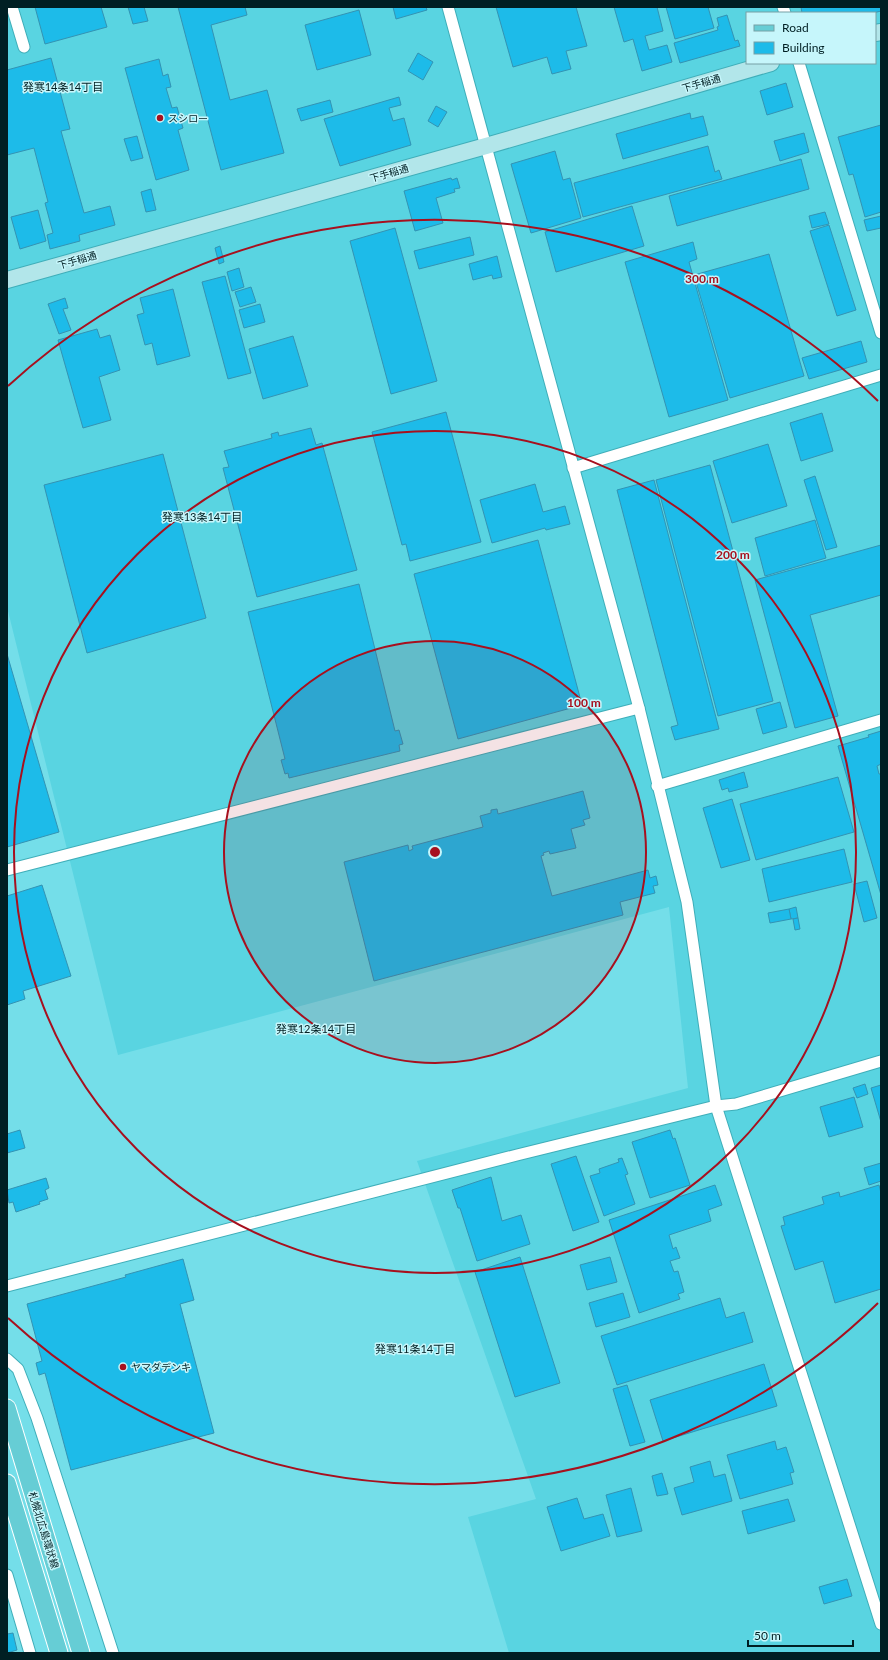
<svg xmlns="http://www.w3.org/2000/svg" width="888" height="1660" font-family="Lato,'Noto Sans JP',sans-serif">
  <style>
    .built { fill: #59d4e1; fill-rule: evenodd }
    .building { fill: #1dbbe9; stroke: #3393b3 }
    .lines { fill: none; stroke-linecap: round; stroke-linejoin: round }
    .street-casing { stroke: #3faeb9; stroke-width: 13 }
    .secondary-casing { stroke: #3faeb9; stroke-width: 18 }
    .primary-casing { stroke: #fff; stroke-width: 19 }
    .street { stroke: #fff; stroke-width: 11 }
    .secondary { stroke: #b2e6ea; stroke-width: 16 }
    .primary { stroke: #66cdd5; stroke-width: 17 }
    .ring { fill: none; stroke: #a7101e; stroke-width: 2 }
    .poi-dot { fill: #a7101e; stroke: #c6f6fb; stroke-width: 1.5 }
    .labels { text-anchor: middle; stroke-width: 3; stroke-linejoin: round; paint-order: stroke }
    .street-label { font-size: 10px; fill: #001f23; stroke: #c6f6fb }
    .poi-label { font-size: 10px; fill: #001f23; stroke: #c6f6fb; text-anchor: start }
    .neighbourhood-label { font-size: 11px; fill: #001f23; stroke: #c6f6fb }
    .centre { fill: #a7101e; stroke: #c6f6fb; stroke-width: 2 }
    .ring-label { font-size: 12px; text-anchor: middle; font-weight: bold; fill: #a7101e; stroke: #c6f6fb; stroke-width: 3; stroke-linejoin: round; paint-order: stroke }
  </style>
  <rect width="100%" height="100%" fill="#74dee9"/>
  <path class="built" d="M7 7H881V1653H509L468 1517 536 1499 417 1161 688 1088 669 907 118 1055 7 607ZM747 13H875V63H747Z"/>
  <g class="building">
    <polygon points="35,7 101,7 107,27 45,44"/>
    <polygon points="128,7 144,7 148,21 133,24"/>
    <polygon points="178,7 245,7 247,15 211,25 230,100 267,90 284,153 221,170"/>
    <polygon points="393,7 426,7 427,10 396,19"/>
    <polygon points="496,7 576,7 587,46 566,51 571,69 552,74 547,57 513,67"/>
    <polygon points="614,7 657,7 663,31 645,36 649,50 667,45 672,62 642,71 633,39 624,42"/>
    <polygon points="666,7 708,7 714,28 675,39"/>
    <polygon points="801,7 881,7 881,11 873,13 802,13"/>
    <polygon points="359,10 371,55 317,70 305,25"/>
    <polygon points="727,15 735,41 738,40 740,46 680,63 674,43 718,30 717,27 719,26 717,18"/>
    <polygon points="418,53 433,62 423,80 408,71"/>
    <polygon points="51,58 70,129 61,131 84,213 110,206 115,225 79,235 80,241 50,249 47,235 53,233 45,203 48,202 34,148 7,155 7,70"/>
    <polygon points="159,59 163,76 168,74 171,87 166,88 172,108 177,107 183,128 178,130 189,170 156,180 125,68"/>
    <polygon points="786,83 793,107 767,115 760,91"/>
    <polygon points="399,97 401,105 389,108 393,121 404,118 411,145 340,166 324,119"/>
    <polygon points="330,100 333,112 301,121 297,109"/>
    <polygon points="436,106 447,112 438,127 428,121"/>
    <polygon points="690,113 691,119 703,116 708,135 623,159 616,134"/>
    <polygon points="881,125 881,212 865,217 853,174 849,175 838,137"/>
    <polygon points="804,133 809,152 780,161 774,141"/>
    <polygon points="137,136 143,158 131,161 124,139"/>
    <polygon points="708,146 715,172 719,170 722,179 583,217 574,183"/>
    <polygon points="555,151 563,180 570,178 581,218 531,233 511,164"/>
    <polygon points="801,159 809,189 677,226 669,196"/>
    <polygon points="451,178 452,180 457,178 460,188 454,189 455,192 436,198 443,223 415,231 404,191"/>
    <polygon points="151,189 156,210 146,212 141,192"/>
    <polygon points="632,206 644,246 556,272 545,232"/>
    <polygon points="38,210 46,241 20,249 11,217"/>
    <polygon points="825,212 829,224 812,228 809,216"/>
    <polygon points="881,216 881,228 867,231 864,220"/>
    <polygon points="829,225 856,310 837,316 810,231"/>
    <polygon points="395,228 437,381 391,394 350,241"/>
    <polygon points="470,237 474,255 419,269 414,251"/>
    <polygon points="693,242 697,259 689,262 728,400 669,417 625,262"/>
    <polygon points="220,246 224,262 219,264 215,248"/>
    <polygon points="769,254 804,376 730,398 694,275"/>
    <polygon points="497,256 502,277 493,279 492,275 473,280 469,264"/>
    <polygon points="239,268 244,287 232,291 227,272"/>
    <polygon points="225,276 251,373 228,379 202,282"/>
    <polygon points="251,287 256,302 240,307 235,292"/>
    <polygon points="173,289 190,356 157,365 152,343 145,345 137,315 144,313 140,298"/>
    <polygon points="65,298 68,308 63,309 71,330 59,334 48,304"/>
    <polygon points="260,304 265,322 244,328 239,310"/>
    <polygon points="97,329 100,338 110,335 120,370 99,377 111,420 83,428 58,340"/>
    <polygon points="293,336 308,386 263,399 249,349"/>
    <polygon points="861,341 867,362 809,379 802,358"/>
    <polygon points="446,412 481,542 410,561 406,544 402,545 372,432"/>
    <polygon points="822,413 833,451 801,461 790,423"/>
    <polygon points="311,428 316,445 322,443 357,570 257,597 223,468 229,467 224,451 272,438 271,434 278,432 279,436"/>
    <polygon points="768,444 787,506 732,523 713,461"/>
    <polygon points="163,454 206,618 87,653 44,485"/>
    <polygon points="710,465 773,701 718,716 656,480"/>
    <polygon points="815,476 837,547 826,550 804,480"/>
    <polygon points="654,480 719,729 675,740 671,727 678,725 617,490"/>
    <polygon points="535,484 543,512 565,506 570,524 546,530 545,528 492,543 480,500"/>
    <polygon points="815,520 826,558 765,576 755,538"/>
    <polygon points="538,540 582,705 458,739 414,574"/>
    <polygon points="881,545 881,595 810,615 838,716 795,728 755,580"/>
    <polygon points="359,584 395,731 399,730 403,744 399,745 400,751 289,778 288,773 285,774 281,760 285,759 248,612"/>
    <polygon points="7,654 59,832 7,847"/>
    <polygon points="780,702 787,727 763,734 756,709"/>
    <polygon points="881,731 881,764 877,766 879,774 881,774 881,895 838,746 869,737 868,735"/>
    <polygon points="744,772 748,787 729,792 728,788 722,790 719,780"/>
    <polygon points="838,777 854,832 756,860 740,804"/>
    <polygon points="583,791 590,818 583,820 585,825 571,829 576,848 550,854 549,851 543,853 544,855 541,856 552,896 648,870 650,878 656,876 658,885 653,886 655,893 620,902 623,915 374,981 344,862 408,845 409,851 413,849 412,846 483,827 480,816 491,813 491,810 497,809 498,814"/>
    <polygon points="732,799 750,860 721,868 703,808"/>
    <polygon points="844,849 852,882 769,902 762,869"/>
    <polygon points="867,881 877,918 864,922 854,884"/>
    <polygon points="42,885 71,976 23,991 25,999 7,1005 7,896"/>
    <polygon points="796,907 798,918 791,919 789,909"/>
    <polygon points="789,909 791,919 770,923 768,913"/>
    <polygon points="798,918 800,929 795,930 793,919"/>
    <polygon points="865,1084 868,1094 857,1098 853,1088"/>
    <polygon points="881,1085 881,1122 871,1088"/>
    <polygon points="854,1097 863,1127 829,1137 820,1107"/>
    <polygon points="20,1130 25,1148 7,1153 7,1134"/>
    <polygon points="670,1130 673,1139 675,1138 690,1185 650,1198 632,1142"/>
    <polygon points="576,1156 599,1222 573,1231 551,1164"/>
    <polygon points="622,1158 628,1174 625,1175 635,1204 604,1216 590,1176 600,1173 599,1169 619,1162 618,1159"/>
    <polygon points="881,1163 881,1181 869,1185 864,1168"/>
    <polygon points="491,1177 502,1221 521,1215 530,1244 477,1261 460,1208 458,1208 452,1190"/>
    <polygon points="46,1178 49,1188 45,1190 48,1199 39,1202 40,1204 16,1212 13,1202 9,1203 7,1190"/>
    <polygon points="715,1185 722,1205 708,1210 711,1221 669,1235 673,1249 676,1247 680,1258 670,1261 674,1272 678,1271 684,1292 678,1294 680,1299 639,1313 609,1220"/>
    <polygon points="879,1185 881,1193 881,1289 835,1303 823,1261 795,1270 781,1226 785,1225 783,1217 824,1204 822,1197 839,1192 840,1197"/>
    <polygon points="520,1257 560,1383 515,1397 475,1272"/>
    <polygon points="610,1257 617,1282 587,1290 580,1265"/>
    <polygon points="183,1259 194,1300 180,1304 214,1433 71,1470 45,1373 39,1375 36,1363 42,1361 27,1304 126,1277 125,1275"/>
    <polygon points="623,1293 630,1317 596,1327 589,1303"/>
    <polygon points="720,1298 726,1318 744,1312 753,1342 617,1385 601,1336"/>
    <polygon points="764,1364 777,1406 663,1441 650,1400"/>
    <polygon points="627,1385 645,1442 630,1446 613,1389"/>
    <polygon points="775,1441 777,1450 786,1447 794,1472 790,1473 793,1484 740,1499 727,1455"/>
    <polygon points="710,1461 714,1477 725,1474 732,1501 682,1515 674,1488 694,1482 690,1467"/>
    <polygon points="662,1473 668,1494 657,1496 652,1476"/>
    <polygon points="631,1488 642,1531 617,1537 606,1495"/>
    <polygon points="577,1498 584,1519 603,1514 610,1536 561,1551 547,1507"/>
    <polygon points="788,1499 795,1521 748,1534 742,1511"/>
    <polygon points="847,1579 852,1596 824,1604 819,1587"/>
    <polygon points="13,1633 17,1650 7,1653 7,1634"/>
  </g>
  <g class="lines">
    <g class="street-casing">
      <g id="street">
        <polyline points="12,7 24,47"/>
        <polyline points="448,7 639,708 687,902 716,1106 881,1624"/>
        <polyline points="783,7 785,13"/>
        <polyline points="799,63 881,333"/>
        <polyline points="573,468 881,375"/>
        <polyline points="657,786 881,720"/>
        <polyline points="7,870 639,708"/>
        <polyline points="7,1286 517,1155 716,1106 736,1104 881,1061"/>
        <polyline points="7,1359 18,1369 37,1418 113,1653"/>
        <polyline points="7,1575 30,1653"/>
      </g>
    </g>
    <g class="secondary-casing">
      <g id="secondary">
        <polyline points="875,33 881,32"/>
        <polyline points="7,280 486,146 771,63"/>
      </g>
    </g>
    <g class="primary-casing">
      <g id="primary">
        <polyline points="7,1408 81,1653"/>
        <polyline points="7,1483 59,1653"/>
      </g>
    </g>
    <use href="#street" class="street"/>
    <use href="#secondary" class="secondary"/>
    <use href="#primary" class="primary"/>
  </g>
  <circle cx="435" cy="852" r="211" fill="#a7101e" fill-opacity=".12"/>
  <g class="ring">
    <circle cx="435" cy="852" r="211"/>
    <circle cx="435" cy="852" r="421"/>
    <path d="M878 1303A632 632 0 0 1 8 1318M8 386A632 632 0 0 1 878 401"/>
  </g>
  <g class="poi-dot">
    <circle cx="160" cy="118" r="4"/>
    <circle cx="123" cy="1367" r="4"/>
  </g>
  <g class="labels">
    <g class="street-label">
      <text transform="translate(701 83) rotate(-16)" y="4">下手稲通</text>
      <text transform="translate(389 173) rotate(-16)" y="4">下手稲通</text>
      <text transform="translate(77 260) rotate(-16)" y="4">下手稲通</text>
      <text transform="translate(44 1530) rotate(73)" y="4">札幌北広島環状線</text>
    </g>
    <g class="poi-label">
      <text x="168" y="122">スシロー</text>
      <text x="131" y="1371">ヤマダデンキ</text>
    </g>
    <g class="neighbourhood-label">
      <text x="63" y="91">発寒14条14丁目</text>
      <text x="202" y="521">発寒13条14丁目</text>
      <text x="316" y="1033">発寒12条14丁目</text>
      <text x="415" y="1353">発寒11条14丁目</text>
    </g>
  </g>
  <circle cx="435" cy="852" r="6" class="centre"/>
  <g class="ring-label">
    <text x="702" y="283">300 m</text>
    <text x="733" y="559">200 m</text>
    <text x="584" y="707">100 m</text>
  </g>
  <rect width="888" height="1660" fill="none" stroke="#001f23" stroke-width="16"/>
  <rect x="746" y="12" width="130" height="52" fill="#c6f6fb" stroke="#77a0a5"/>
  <rect x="754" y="25" width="20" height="6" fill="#66cdd5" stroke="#77a0a5"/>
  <text x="782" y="32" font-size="12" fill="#001f23">Road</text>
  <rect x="754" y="42" width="20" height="12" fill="#1dbbe9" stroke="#77a0a5"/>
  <text x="782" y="52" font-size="12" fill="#001f23">Building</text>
  <path d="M748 1640v6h105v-6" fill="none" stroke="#001f23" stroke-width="2"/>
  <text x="754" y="1640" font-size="12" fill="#001f23" stroke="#c6f6fb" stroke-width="3" paint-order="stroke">50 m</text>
</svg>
